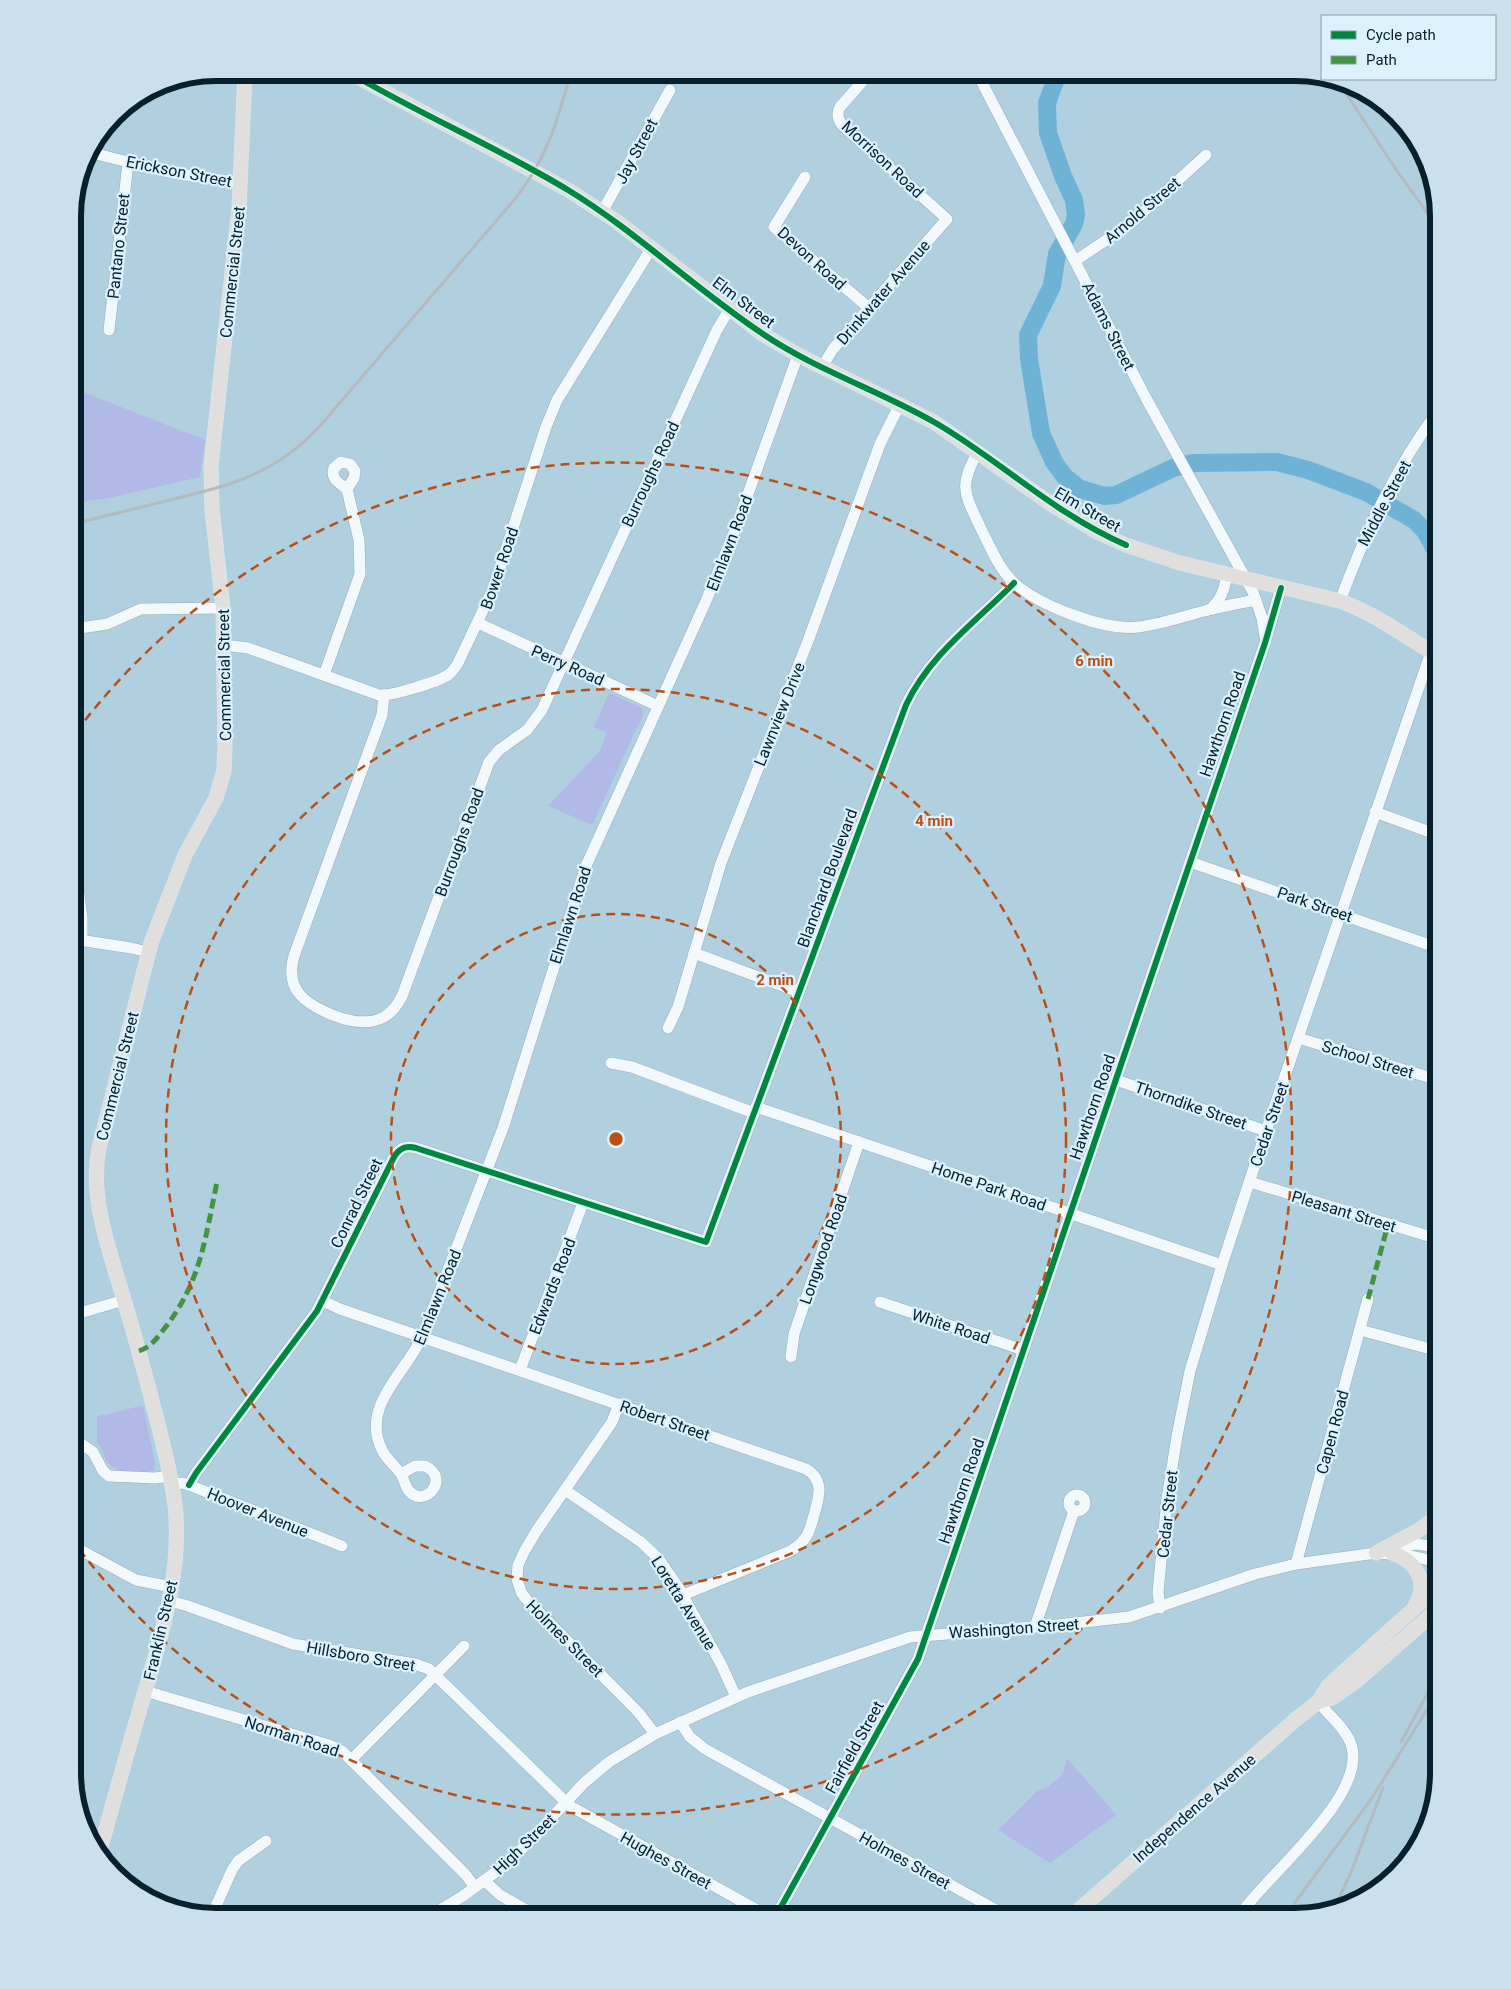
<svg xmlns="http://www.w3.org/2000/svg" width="1511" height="1989" font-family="Roboto,sans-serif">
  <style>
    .green { fill: #b1b9e7 }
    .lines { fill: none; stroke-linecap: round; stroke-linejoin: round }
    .river { stroke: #6eb3d5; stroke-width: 18 }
    .minor-casing { stroke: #95adba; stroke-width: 12 }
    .major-casing { stroke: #dbeaf1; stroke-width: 15 }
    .minor { stroke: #f3f8fa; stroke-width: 11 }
    .major { stroke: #e1dfdd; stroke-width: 14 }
    .rail { stroke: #b3bbc0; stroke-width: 3 }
    .quiet { stroke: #449340; stroke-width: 5; stroke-dasharray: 10 5; stroke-linecap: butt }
    .cycleway-casing { stroke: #dbf1fe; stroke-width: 9 }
    .cycleway { stroke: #00873e; stroke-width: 6 }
    .ring { fill: none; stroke: #bb4e12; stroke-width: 2.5; stroke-dasharray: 9 6 }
    .labels { text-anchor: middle; stroke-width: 4.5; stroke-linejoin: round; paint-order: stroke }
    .street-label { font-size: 16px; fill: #08202b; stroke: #dbf1fe }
    .rim { fill: none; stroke: #08202b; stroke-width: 6 }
    .centre { fill: #bb4e12; stroke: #dbf1fe; stroke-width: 2.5 }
    .ring-label { font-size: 15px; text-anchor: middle; font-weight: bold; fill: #bb4e12; stroke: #dbf1fe; stroke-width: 4.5; stroke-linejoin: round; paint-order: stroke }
  </style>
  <rect width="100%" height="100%" fill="#b0d0e0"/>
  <g class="green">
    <polygon points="73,388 205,440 200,477 109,498 73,503"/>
    <polygon points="609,693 642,708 643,715 592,825 548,806 600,751 607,733 594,727"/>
    <path d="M143 1405 155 1462 154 1471C139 1472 115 1476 106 1460 102 1453 104 1448 97 1443V1416C113 1414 127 1409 143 1405Z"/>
    <polygon points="1067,1758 1116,1815 1050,1863 998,1830 1037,1791 1046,1788 1059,1778 1063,1773"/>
  </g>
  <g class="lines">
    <polyline class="river" points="1058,73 1047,103 1048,133 1063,176 1074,200 1076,215 1074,224 1057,254 1052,286 1028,335 1029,359 1041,433 1054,462 1065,477 1080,489 1105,496 1116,495 1173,468 1193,463 1277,462 1308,470 1366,492 1414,520 1425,531 1438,555"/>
    <g class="minor-casing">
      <g id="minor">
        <polyline points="977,73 1147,400 1253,592 1262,618 1265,636"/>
        <polyline points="88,152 173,173 241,183"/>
        <polyline points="805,177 774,227 869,308"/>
        <polyline points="602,212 670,90"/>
        <polyline points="1075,261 1130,224 1206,155"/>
        <polyline points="109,330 128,163"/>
        <path d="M822 367 833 349 947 219 843 126C838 120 836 114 840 107L870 73"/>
        <path d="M978 452C956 489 967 497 983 533 992 550 999 568 1012 581 1037 605 1104 631 1138 627 1162 624 1185 616 1208 610 1224 606 1240 603 1256 600"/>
        <path d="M341 462 350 464 355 471 354 478 347 489C339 483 330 479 334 468Z"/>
        <path d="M1340 601C1365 534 1395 468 1438 411"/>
        <path d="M1209 610C1222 600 1224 589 1227 575"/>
        <polyline points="478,623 658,706"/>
        <polyline points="73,629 107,624 141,609 223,608"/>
        <path d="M224 645 248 648 379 695C392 696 437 682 448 675 452 672 455 668 458 663L493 589 546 427 557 400 651 249"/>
        <polyline points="324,675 360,574 359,540 347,489"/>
        <path d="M384 695 382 715 295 953C283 990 305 1004 335 1016 351 1022 369 1025 384 1017 393 1012 398 1004 402 996L489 762 499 750 527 730 542 710 717 330 729 310"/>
        <polyline points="1375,812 1438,835"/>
        <polyline points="73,850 82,917 82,941"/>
        <polyline points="1190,862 1438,948"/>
        <polyline points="73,939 131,948 148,952"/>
        <polyline points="694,953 799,992"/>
        <polyline points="668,1028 678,1007 721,863 808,641 880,444 900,404"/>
        <polyline points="1298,1038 1438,1080"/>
        <polyline points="611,1063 632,1067 754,1113"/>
        <polyline points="1116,1080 1266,1131"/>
        <polyline points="756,1107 1222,1265"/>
        <polyline points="1250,1182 1438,1239"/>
        <path d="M323 1301 340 1309 806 1469C825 1480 819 1498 814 1515 812 1522 810 1531 806 1537 801 1544 795 1549 788 1552L683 1595"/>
        <polyline points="880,1302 1023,1350"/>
        <polyline points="73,1315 124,1300"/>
        <polyline points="1360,1330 1438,1351"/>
        <polyline points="791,1357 794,1334 859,1142"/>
        <polyline points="520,1370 583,1203"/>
        <polyline points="619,1404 612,1422 537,1530 524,1552 518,1565 517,1579 521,1592 526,1599 639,1713 655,1734"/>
        <polyline points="73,1438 93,1452 103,1471 109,1476 155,1478 170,1476"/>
        <path d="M401 1474 415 1466H425C451 1478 425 1509 409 1491 405 1486 404 1479 401 1474 395 1465 386 1459 382 1450 360 1406 406 1373 422 1337L503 1128 586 866 706 601 735 530 798 355"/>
        <polyline points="172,1484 182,1483 189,1485 342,1546"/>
        <path d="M189 1485 196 1473 317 1311 393 1159C398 1149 405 1145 416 1148L706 1242 906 705C930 654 976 622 1014 583"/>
        <polyline points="565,1490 641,1542 659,1559 678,1587 721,1664 736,1697"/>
        <circle cx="1077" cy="1503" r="8"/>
        <polyline points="73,1546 136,1580 172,1587"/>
        <polyline points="1392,1548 1416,1544 1438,1547"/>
        <polyline points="1296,1564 1368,1299"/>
        <polyline points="170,1601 188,1606 293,1644 415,1664 429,1669 570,1806 768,1916"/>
        <polyline points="1160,1608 1158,1592 1167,1499 1177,1436 1190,1371 1222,1265 1266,1131 1431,652"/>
        <polyline points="1035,1627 1074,1511"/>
        <polyline points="145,1691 329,1745 342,1751 465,1874 475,1887"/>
        <polyline points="680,1722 690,1737 705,1749 1007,1916"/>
        <polyline points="352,1759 464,1646"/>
        <polyline points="485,1881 500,1895 537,1916"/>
        <polyline points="212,1915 232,1870 238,1861 266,1841"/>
        <polyline points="430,1916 463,1896 505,1865 527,1844 584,1783 609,1762 655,1734 748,1692 910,1637 1057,1625 1129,1617 1255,1574 1296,1564 1376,1553 1407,1555 1438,1562"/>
        <polyline points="776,1916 918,1659 1265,643 1281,588"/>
        <path d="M1239 1916C1265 1876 1369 1796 1351 1744 1345 1728 1329 1715 1318 1702"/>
      </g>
    </g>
    <g class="major-casing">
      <g id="major">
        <path d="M350 73 570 191 616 221 764 335 798 355 934 422 1051 504 1099 533 1126 545 1180 563 1340 601C1376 614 1406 637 1438 656"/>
        <polyline points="1376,1553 1416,1532 1438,1516"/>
        <path d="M1392 1553C1416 1561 1430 1582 1415 1606"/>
        <polyline points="1318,1702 1329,1685 1438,1587"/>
        <path d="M99 1854C112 1807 125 1760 139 1712 158 1645 183 1576 175 1505 172 1479 165 1453 159 1428 148 1385 137 1342 124 1300 110 1251 89 1199 99 1148L151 943 185 855 216 798 224 771 225 748 223 608 212 509 211 466 239 208 245 73"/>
        <polyline points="1072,1916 1295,1720 1318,1702 1334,1697 1355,1682 1438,1609"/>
      </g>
    </g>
    <use href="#minor" class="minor"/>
    <use href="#major" class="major"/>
    <g class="rail">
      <polyline points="1340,84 1395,168 1438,228"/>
      <path d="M73 524C105 516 138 508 170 500 231 485 274 475 319 427L515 199C548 157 556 123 571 73"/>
      <polyline points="1401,1742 1438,1674"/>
      <polyline points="1336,1904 1350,1875 1383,1788"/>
      <polyline points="1285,1916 1372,1798 1438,1692"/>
    </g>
    <g class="quiet">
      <polyline points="1368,1299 1388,1224"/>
      <path d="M139 1351C151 1347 157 1338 164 1329 201 1282 205 1239 217 1182"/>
    </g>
    <g class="cycleway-casing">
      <g id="cycleway">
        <path d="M350 73C421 115 497 147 568 190 637 232 695 289 763 334 816 370 878 390 934 422 1000 460 1054 514 1126 545"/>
        <path d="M189 1485 196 1473 317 1311 393 1159C398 1149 405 1145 416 1148L706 1242 906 705C930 654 976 622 1014 583"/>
        <polyline points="776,1916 918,1659 1265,643 1281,588"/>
      </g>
    </g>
    <use href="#cycleway" class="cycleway"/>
  </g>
  <g class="ring">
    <circle cx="616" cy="1139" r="225"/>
    <circle cx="616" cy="1139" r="450"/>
    <path d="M76 732A676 676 0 1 1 73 1541"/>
  </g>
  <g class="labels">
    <g class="street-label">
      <text transform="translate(636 151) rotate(-62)" y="6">Jay Street</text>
      <text transform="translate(883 159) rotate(43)" y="6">Morrison Road</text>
      <text transform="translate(179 171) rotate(11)" y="6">Erickson Street</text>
      <text transform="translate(1142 210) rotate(-40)" y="6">Arnold Street</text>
      <text transform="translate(118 246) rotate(-84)" y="6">Pantano Street</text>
      <text transform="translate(812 258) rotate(42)" y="6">Devon Road</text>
      <text transform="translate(232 272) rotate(-84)" y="6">Commercial Street</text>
      <text transform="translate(883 292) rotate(-49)" y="6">Drinkwater Avenue</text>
      <text transform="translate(744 302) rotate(37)" y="6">Elm Street</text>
      <text transform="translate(1109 326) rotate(63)" y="6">Adams Street</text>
      <text transform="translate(650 474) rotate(-65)" y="6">Burroughs Road</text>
      <text transform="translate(1384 503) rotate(-62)" y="6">Middle Street</text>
      <text transform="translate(1088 509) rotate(30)" y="6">Elm Street</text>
      <text transform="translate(729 543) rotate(-69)" y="6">Elmlawn Road</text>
      <text transform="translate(499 568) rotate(-71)" y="6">Bower Road</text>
      <text transform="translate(568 665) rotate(24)" y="6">Perry Road</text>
      <text transform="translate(224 675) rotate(-91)" y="6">Commercial Street</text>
      <text transform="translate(779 714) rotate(-68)" y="6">Lawnview Drive</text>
      <text transform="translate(1222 724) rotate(-71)" y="6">Hawthorn Road</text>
      <text transform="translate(459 842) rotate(-70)" y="6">Burroughs Road</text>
      <text transform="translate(827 878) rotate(-70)" y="6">Blanchard Boulevard</text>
      <text transform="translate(1315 904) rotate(19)" y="6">Park Street</text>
      <text transform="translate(570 915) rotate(-72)" y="6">Elmlawn Road</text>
      <text transform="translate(1368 1059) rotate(17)" y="6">School Street</text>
      <text transform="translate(117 1076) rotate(-76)" y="6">Commercial Street</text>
      <text transform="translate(1191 1105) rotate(19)" y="6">Thorndike Street</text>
      <text transform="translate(1092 1107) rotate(-71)" y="6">Hawthorn Road</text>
      <text transform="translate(1269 1124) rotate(-71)" y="6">Cedar Street</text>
      <text transform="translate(989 1186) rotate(19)" y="6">Home Park Road</text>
      <text transform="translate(356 1203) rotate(-64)" y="6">Conrad Street</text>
      <text transform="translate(1344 1211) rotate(17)" y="6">Pleasant Street</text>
      <text transform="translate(823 1249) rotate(-71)" y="6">Longwood Road</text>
      <text transform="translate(552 1286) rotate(-69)" y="6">Edwards Road</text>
      <text transform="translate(437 1297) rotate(-68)" y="6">Elmlawn Road</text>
      <text transform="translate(951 1326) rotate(18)" y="6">White Road</text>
      <text transform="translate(665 1420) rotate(19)" y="6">Robert Street</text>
      <text transform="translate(1332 1432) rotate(-75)" y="6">Capen Road</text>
      <text transform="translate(961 1491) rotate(-71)" y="6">Hawthorn Road</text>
      <text transform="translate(258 1512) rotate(22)" y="6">Hoover Avenue</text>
      <text transform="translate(1167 1514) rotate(-84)" y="6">Cedar Street</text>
      <text transform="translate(684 1603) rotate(58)" y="6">Loretta Avenue</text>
      <text transform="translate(1014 1628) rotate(-4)" y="6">Washington Street</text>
      <text transform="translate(160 1630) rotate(-77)" y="6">Franklin Street</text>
      <text transform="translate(565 1638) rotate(45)" y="6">Holmes Street</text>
      <text transform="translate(361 1656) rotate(10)" y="6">Hillsboro Street</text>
      <text transform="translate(292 1736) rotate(18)" y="6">Norman Road</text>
      <text transform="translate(854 1747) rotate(-61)" y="6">Fairfield Street</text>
      <text transform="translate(1194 1808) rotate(-41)" y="6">Independence Avenue</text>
      <text transform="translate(524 1844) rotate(-44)" y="6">High Street</text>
      <text transform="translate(666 1860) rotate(29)" y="6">Hughes Street</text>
      <text transform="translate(905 1860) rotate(29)" y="6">Holmes Street</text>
    </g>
  </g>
  <path d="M0 0H1511V1989H0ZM216 81H1295A135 135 0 0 1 1430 216V1773A135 135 0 0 1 1295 1908H216A135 135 0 0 1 81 1773V216A135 135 0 0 1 216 81Z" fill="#cae0ed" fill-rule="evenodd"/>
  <path class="rim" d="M216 81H1295A135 135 0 0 1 1430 216V1773A135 135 0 0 1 1295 1908H216A135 135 0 0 1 81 1773V216A135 135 0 0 1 216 81Z"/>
  <circle cx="616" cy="1139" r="8" class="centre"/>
  <g class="ring-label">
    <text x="1094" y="666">6 min</text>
    <text x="934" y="826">4 min</text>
    <text x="775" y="985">2 min</text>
  </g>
  <rect x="1321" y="15" width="175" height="65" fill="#dbf1fe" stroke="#879daa"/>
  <rect x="1331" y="31" width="25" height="8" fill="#00873e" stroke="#879daa"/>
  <text x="1366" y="40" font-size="15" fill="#08202b">Cycle path</text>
  <rect x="1331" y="56" width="25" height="8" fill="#449340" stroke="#879daa"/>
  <text x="1366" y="65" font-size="15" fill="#08202b">Path</text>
</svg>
